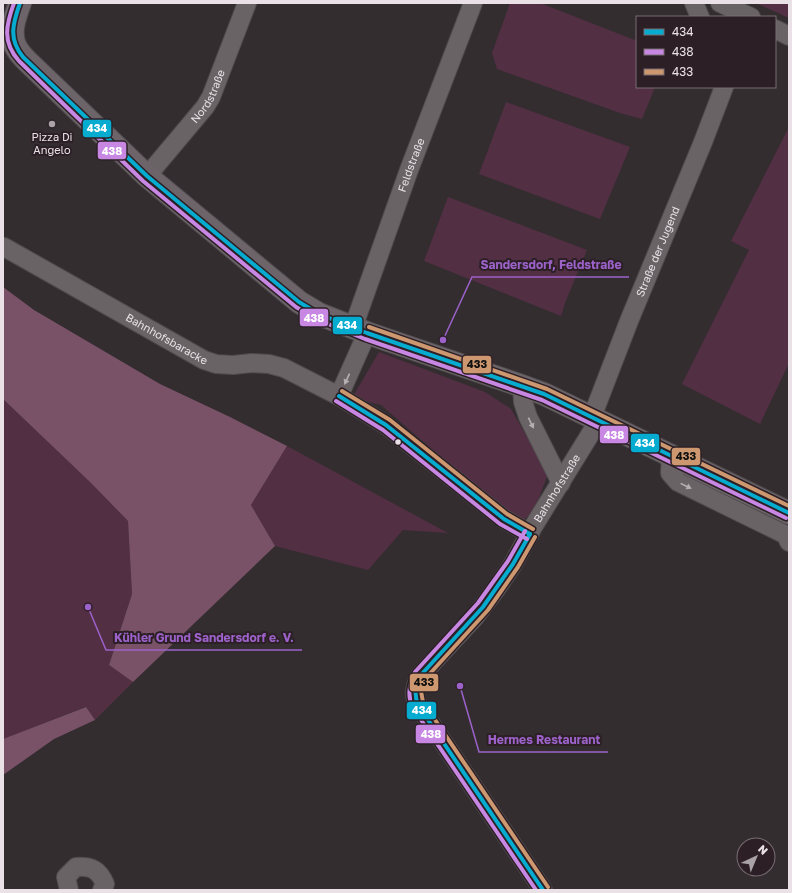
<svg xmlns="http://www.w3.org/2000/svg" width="792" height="893" font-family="'Golos Text',sans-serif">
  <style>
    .green { fill: #532f43 }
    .forest { fill: #7a5268 }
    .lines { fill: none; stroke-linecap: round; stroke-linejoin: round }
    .street-casing { stroke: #4f4b4d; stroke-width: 20 }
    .secondary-casing { stroke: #4f4b4d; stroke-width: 24 }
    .street { stroke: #6a6366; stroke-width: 18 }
    .secondary { stroke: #6d6469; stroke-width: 22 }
    .bus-1-casing { stroke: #2c2026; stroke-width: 7 }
    .bus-2-casing { stroke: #2c2026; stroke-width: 7 }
    .bus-3-casing { stroke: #2c2026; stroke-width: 7 }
    .bus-1 { stroke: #06acd0; stroke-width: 4 }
    .bus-2 { stroke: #c787e3; stroke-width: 4 }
    .bus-3 { stroke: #cd976f; stroke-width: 4 }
    .oneway { fill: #b6afb2 }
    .poi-dot { fill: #a9a2a6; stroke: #2c2026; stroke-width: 1.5 }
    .bus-dot { fill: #e9e1e5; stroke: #2c2026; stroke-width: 1.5 }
    .labels { text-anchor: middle; stroke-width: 4; stroke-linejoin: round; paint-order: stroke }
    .street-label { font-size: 11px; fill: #e9e1e5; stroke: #2c2026 }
    .poi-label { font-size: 11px; fill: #e9e1e5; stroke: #2c2026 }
    .leader { fill: none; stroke: #9c62ca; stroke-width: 1.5 }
    .callout-dot { fill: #9c62ca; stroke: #2c2026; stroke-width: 1.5 }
    .callout-label { font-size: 12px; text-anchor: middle; font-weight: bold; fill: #9c62ca; stroke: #2c2026; stroke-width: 4; stroke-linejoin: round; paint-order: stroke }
    .line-badge { stroke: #2c2026; stroke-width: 1.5 }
    .badge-label { font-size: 11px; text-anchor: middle; font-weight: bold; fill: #fff }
    .pale-badge-label { font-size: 11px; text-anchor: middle; font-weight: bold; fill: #111 }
  </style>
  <rect width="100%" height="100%" fill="#332d30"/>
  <g class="green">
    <polygon points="510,3 540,3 637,41 637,87 655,87 642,119 620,113 497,69 492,53"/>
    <polygon points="756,3 789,3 789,18"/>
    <polygon points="506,102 630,147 600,219 479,174"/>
    <polygon points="789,127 789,363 760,424 682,384 749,250 731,241"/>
    <polygon points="448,197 587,250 565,303 561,316 424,261"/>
    <polygon points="379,352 485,392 511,409 548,474 534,511 521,522 508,515 381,405 352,398"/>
    <polygon points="3,399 91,483 128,521 132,594 109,665 133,682 95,720 85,707 3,739"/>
    <polygon points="287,446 448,533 403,530 368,570 275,546 251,505"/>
  </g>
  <g class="forest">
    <polygon points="3,287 34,310 160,384 230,417 287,446 251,505 275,546 133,682 109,665 132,594 128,521 91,483 3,399"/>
    <polygon points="86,707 95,720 54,739 3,775 3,739"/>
  </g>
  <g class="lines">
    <g class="street-casing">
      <g id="street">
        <polyline points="694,3 700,17"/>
        <polyline points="720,3 751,17"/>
        <polyline points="775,29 789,36"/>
        <path id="s1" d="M147 176 205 107 211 97 247 3"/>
        <path id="s2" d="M4 247 204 360 216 364 233 365 252 363 269 364 284 368 339 396 386 425 504 519 530 534"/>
        <path id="s3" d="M353 328 409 170 473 3"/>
        <polyline points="522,386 523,402 528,417 561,483"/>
        <polyline points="339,396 367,333"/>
        <path id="s4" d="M592 417 629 321 703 142 724 87"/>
        <polyline points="671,455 670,473 678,482 786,535 789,542"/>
        <path d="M69 890 66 877 76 867C92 866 99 870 105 884L102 890"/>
        <path id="s5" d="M543 890 418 705C413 694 415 686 420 676L475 617 497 588 513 564 533 527 599 420"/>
      </g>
    </g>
    <g class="secondary-casing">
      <path id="secondary" d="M20 3C15 17 8 35 17 49 20 54 24 58 27 61L147 176 299 302 319 314 367 333 522 386 544 394 789 513"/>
    </g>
    <use href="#street" class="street"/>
    <use href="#secondary" class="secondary"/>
    <g class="bus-1-casing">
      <g id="bus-1">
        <path d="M20 3C13 23 8 39 23 57L147 176 299 302 319 314 367 333 544 394 789 513"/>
        <polyline points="339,396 386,425 504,519 530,534"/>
        <path d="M530 534 513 564 483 607 420 676C415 686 414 694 418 705L543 890"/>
      </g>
    </g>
    <g class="bus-2-casing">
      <g id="bus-2">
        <path d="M14 3C6 25 2 42 19 61L143 181 296 307 316 319 365 339 542 400 786 518"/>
        <polyline points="336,401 383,430 500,524 527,539"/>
        <path d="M525 531 508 561 478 603 415 672C409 685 407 696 413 708L536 890"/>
      </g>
    </g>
    <g class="bus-3-casing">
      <g id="bus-3">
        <polyline points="369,327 547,389 789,506"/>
        <polyline points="342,391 390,420 507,514 533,529"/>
        <polyline points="535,537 518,567 488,610 425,679 421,691 423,702 548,887"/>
      </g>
    </g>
    <use href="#bus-1" class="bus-1"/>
    <use href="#bus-2" class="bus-2"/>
    <use href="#bus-3" class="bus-3"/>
  </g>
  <defs><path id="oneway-solid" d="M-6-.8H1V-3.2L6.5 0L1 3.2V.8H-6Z"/></defs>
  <g class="oneway">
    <use href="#oneway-solid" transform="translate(347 379) rotate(115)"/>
    <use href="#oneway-solid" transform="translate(531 423) rotate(64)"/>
    <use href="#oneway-solid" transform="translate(686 486) rotate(26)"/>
  </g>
  <circle class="poi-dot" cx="52" cy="124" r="4"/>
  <circle class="bus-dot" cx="398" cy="442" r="3.5"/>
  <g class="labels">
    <g class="street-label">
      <text dy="4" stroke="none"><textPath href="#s1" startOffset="101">Nordstraße</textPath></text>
      <text dy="4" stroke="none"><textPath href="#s3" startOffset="173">Feldstraße</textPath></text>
      <text dy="4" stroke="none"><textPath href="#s4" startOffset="178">Straße der Jugend</textPath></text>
      <text dy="4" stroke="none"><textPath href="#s2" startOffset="187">Bahnhofsbaracke</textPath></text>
      <text dy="4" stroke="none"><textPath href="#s5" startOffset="487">Bahnhofstraße</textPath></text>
    </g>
    <g class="poi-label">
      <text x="52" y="141">Pizza Di<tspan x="52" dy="13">Angelo</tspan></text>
    </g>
  </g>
  <path class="leader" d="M443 340L472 277H629M88 607L106 650H302M460 686L479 752H608"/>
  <g class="callout-dot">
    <circle cx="443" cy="340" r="4"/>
    <circle cx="88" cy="607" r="4"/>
    <circle cx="460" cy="686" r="4"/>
  </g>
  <g class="callout-label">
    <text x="551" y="269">Sandersdorf, Feldstraße</text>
    <text x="204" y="642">Kühler Grund Sandersdorf e. V.</text>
    <text x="544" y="744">Hermes Restaurant</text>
  </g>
  <g class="line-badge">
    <rect x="82" y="119" width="30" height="19" rx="4" fill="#06acd0"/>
    <rect x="97" y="141" width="30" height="19" rx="4" fill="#c787e3"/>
    <rect x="299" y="308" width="30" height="19" rx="4" fill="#c787e3"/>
    <rect x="332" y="316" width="31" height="19" rx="4" fill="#06acd0"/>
    <rect x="462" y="355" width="30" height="19" rx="4" fill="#cd976f"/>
    <rect x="599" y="425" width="30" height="19" rx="4" fill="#c787e3"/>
    <rect x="630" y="433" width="30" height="20" rx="4" fill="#06acd0"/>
    <rect x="671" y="447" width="30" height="19" rx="4" fill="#cd976f"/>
    <rect x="409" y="673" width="30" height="19" rx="4" fill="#cd976f"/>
    <rect x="406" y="701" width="31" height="19" rx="4" fill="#06acd0"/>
    <rect x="415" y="724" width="31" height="20" rx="4" fill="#c787e3"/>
  </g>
  <g class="badge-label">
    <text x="97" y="132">434</text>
    <text x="112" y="155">438</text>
    <text x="314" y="322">438</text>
    <text x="347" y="329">434</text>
    <text x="614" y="439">438</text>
    <text x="645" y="447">434</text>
    <text x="422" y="714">434</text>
    <text x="431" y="738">438</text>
  </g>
  <g class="pale-badge-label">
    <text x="477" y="368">433</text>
    <text x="686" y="460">433</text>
    <text x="424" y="686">433</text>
  </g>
  <rect width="792" height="893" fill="none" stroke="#e9e1e5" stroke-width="8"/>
  <rect x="636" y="16" width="140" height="72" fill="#2c2026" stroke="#786d72"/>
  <rect x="644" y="29" width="20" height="6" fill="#06acd0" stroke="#786d72"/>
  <text x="672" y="36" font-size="12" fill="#e9e1e5">434</text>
  <rect x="644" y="49" width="20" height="6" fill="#c787e3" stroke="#786d72"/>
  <text x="672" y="56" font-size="12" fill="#e9e1e5">438</text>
  <rect x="644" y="69" width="20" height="6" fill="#cd976f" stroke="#786d72"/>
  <text x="672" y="76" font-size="12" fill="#e9e1e5">433</text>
  <g transform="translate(756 857) rotate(44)"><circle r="19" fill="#2c2026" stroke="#786d72"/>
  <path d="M0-3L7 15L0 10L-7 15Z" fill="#a9a2a6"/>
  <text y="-6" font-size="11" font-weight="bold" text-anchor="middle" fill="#e9e1e5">N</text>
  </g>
</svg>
